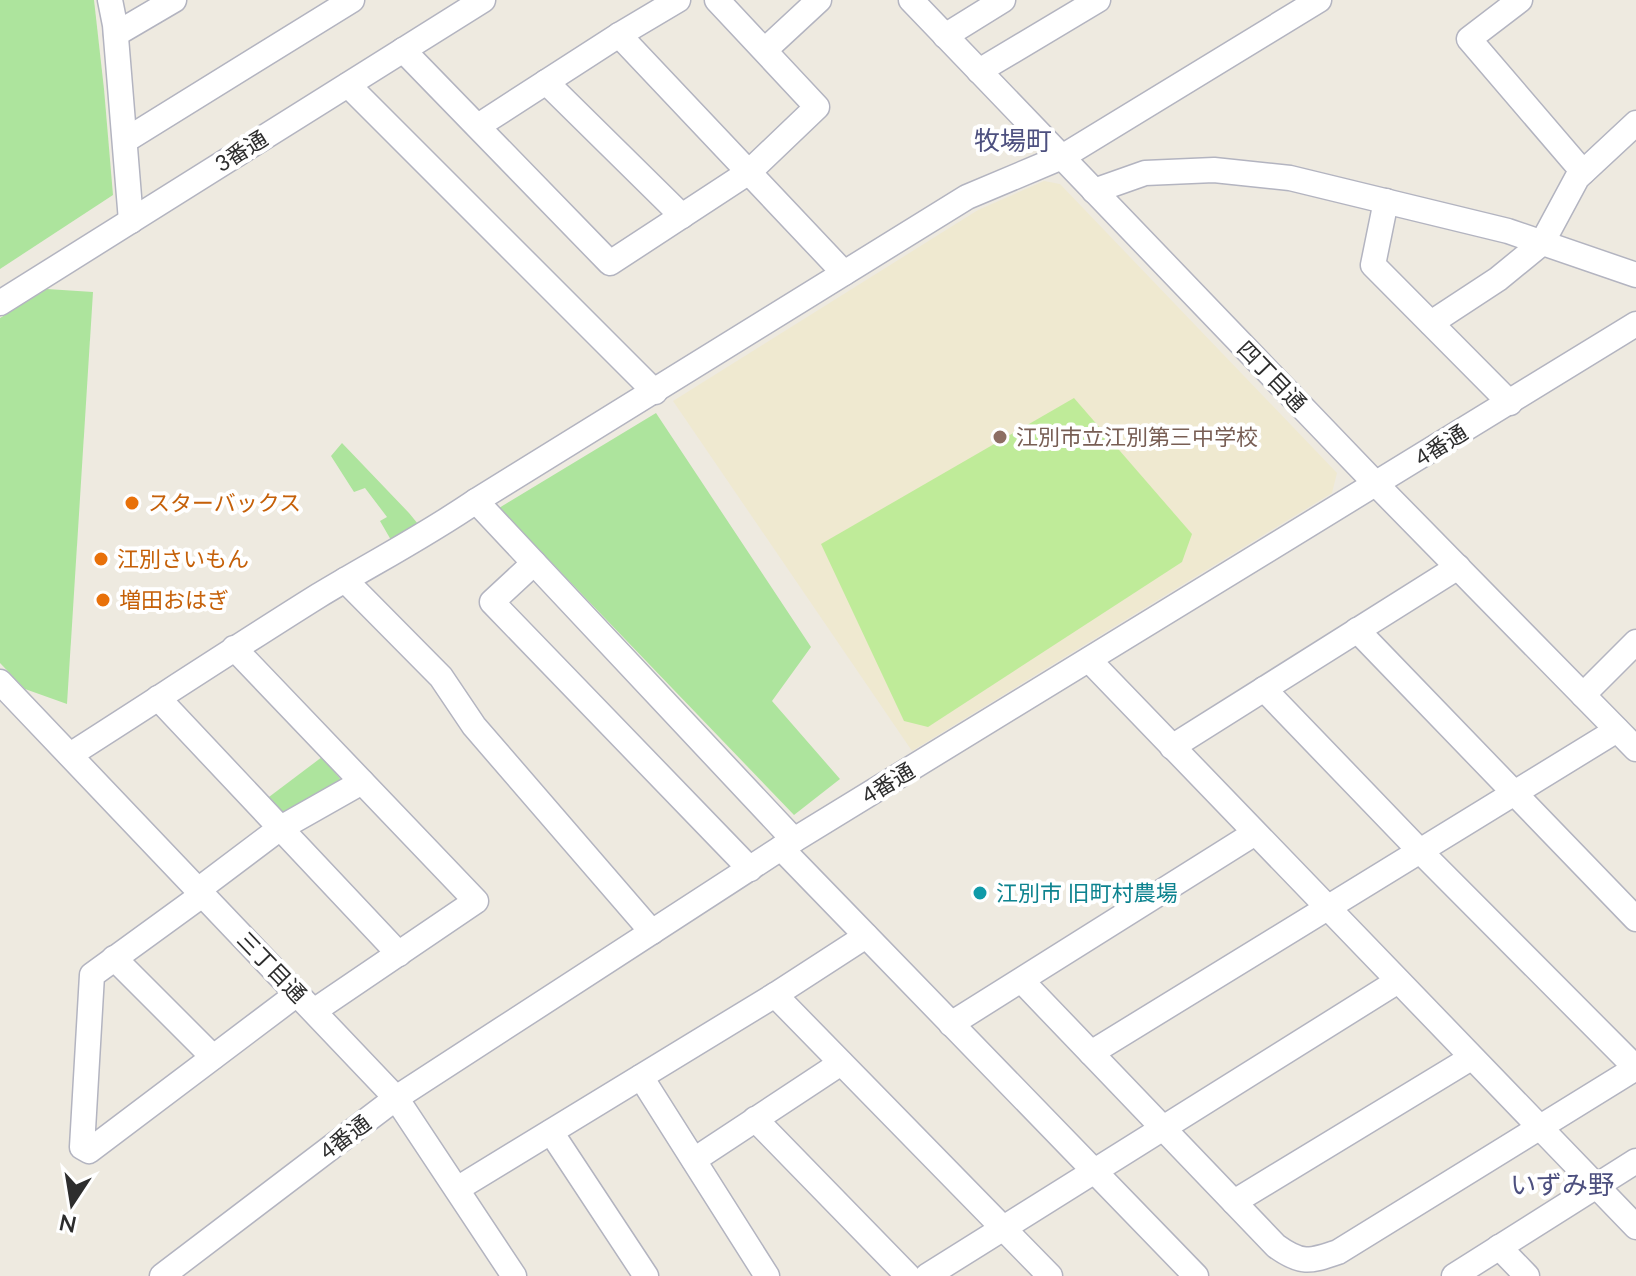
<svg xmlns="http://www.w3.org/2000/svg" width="1636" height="1276" font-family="Lato,'Noto Sans JP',sans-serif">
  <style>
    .education { fill: #efe9d0 }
    .green { fill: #ade49d }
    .pitch { fill: #bfeb99 }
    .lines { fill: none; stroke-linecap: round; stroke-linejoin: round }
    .minor-casing { stroke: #b3b4c0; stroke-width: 27 }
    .minor { stroke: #fff; stroke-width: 24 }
    .education-dot { fill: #8d6e63; stroke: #fff; stroke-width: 3 }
    .food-dot { fill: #e8710a; stroke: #fff; stroke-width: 3 }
    .culture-dot { fill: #0f9aa8; stroke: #fff; stroke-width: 3 }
    .labels { text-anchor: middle; stroke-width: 8; stroke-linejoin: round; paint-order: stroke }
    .street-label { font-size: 22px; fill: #2d2d2d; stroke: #fff }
    .education-label { font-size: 22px; fill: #785e54; stroke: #fff; text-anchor: start }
    .food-label { font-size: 22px; fill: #c56008; stroke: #fff; text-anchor: start }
    .culture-label { font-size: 22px; fill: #0d838f; stroke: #fff; text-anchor: start }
    .quarter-label { font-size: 26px; fill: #4d507f; stroke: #fff }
  </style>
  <rect width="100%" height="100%" fill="#eeeae0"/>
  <polygon class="education" points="1044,181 1060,184 1337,473 1332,493 912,751 673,401 978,210"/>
  <g class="green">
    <polygon points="0,0 94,0 104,89 113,195 0,269"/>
    <polygon points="47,289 93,292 67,704 25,689 0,663 0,318"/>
    <polygon points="656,413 811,647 772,701 840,779 794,815 499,508"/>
    <polygon points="342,443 409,513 418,524 391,540 380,521 387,517 365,488 354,492 331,456"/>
    <polygon points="322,757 342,781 283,820 265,800"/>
  </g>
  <polygon class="pitch" points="1074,398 1192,534 1182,562 928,727 904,721 821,544"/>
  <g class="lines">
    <g class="minor-casing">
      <g id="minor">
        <polyline points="110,0 115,25 131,221"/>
        <polyline points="911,0 1377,485 1636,749"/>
        <polyline points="1520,0 1469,39 1583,172"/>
        <polyline points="116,34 174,0"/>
        <polyline points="619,35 844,273"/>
        <polyline points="945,36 1003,0"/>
        <polyline points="403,50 610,263 749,172 817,107 717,0"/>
        <polyline points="765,50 819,0"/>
        <polyline points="979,71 1098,0"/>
        <polyline points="546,82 682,216"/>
        <polyline points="348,85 655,392"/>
        <polyline points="478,126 619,35 678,0"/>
        <polyline points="126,140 352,0"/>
        <polyline points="1094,191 1145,173 1214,170 1290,178 1508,231 1636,275"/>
        <polyline points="1386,201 1373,265 1510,403"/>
        <polyline points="0,303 483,0"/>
        <polyline points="1431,323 1498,279 1542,243 1577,178 1636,123"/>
        <polyline points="476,501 794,840"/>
        <polyline points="534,563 492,602 750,869"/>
        <polyline points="345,580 441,677 474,726 652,932"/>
        <polyline points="1357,630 1636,919"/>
        <polyline points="234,648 476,901 314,1011"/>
        <polyline points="1089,660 1636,1227"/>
        <polyline points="0,682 396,1098 514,1276"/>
        <polyline points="1264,689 1419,850 1636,1068"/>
        <polyline points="1583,695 1636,642"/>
        <polyline points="158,698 399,954"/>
        <polyline points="1172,747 1458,567"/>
        <path d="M70 755C153 702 235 648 318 596 371 564 425 536 476 501L967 197 1062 157 1319 0"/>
        <polyline points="781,848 1196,1276"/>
        <polyline points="198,890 279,829 362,782"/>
        <polyline points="202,895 92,975 82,1147 89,1151 297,994"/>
        <polyline points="114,958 213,1057"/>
        <path d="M1022 981 1276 1246C1301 1264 1309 1262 1338 1252L1636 1068"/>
        <polyline points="775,995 1050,1276"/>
        <polyline points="951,1024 1255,833"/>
        <polyline points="1091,1053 1617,730"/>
        <polyline points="641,1077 767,1276"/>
        <polyline points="755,1119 908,1276"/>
        <polyline points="551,1132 646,1276"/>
        <polyline points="694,1160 841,1063"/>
        <polyline points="457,1189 775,995 866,936"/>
        <polyline points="1234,1202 1471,1058"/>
        <polyline points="1499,1247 1527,1276"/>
        <polyline points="162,1276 396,1098 781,848 1636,324"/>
        <polyline points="927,1276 1398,981"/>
        <polyline points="1454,1276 1636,1161"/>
      </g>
    </g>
    <use href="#minor" class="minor"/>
  </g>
  <circle class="education-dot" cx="1000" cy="437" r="8"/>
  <g class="food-dot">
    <circle cx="132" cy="503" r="8"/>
    <circle cx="101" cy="559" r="8"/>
    <circle cx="103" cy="600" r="8"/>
  </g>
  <circle class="culture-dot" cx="980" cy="893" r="8"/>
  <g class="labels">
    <g class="street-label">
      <text transform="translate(241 151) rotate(-32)" y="8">3番通</text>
      <text transform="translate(1272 376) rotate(46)" y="8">四丁目通</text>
      <text transform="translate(1441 445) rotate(-32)" y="8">4番通</text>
      <text transform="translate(888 783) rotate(-31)" y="8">4番通</text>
      <text transform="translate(272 967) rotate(46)" y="8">三丁目通</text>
      <text transform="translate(345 1137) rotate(-37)" y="8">4番通</text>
    </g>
    <g class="education-label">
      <text x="1016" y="445">江別市立江別第三中学校</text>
    </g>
    <g class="food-label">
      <text x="148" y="511">スターバックス</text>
      <text x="117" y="567">江別さいもん</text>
      <text x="119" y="608">増田おはぎ</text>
    </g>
    <g class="culture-label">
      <text x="996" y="901">江別市 旧町村農場</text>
    </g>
    <g class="quarter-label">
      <text x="1013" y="150">牧場町</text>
      <text x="1562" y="1194">いずみ野</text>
    </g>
  </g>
  <g transform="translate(72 1204) rotate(192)" stroke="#ffffff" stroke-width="6" paint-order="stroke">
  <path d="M0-6L14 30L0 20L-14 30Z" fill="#2d2d2d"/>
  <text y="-12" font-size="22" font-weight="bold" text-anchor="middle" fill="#2d2d2d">N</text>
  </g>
</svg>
